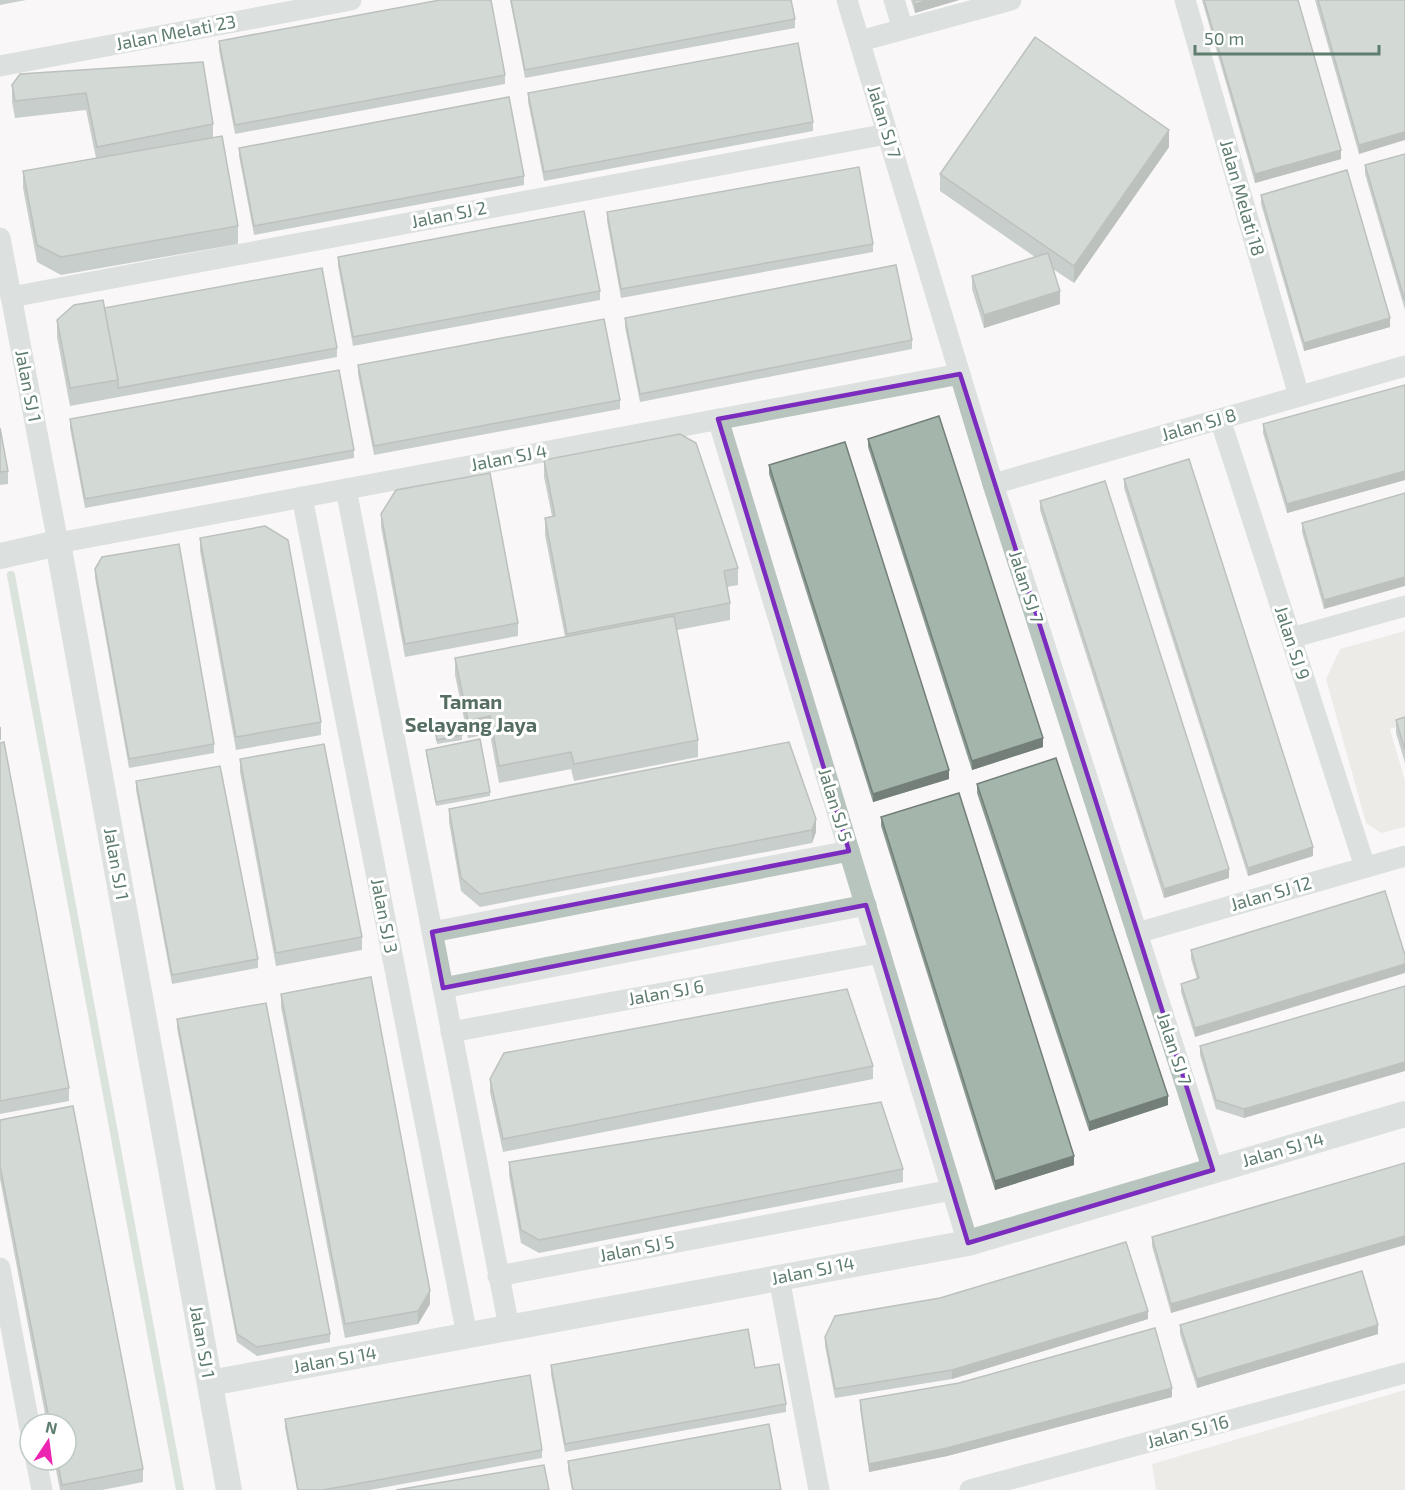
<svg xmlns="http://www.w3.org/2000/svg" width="1405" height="1490" font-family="'Exo 2',sans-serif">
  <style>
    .green { fill: #dedbd5 }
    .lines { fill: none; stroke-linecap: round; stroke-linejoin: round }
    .stream { stroke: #b7c9bd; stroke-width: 8 }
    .minor { stroke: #b8c4be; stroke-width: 21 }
    .tertiary { stroke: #b8c4be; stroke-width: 26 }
    .wall { fill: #8d9c94 }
    .shaded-wall { fill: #737f78 }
    .building { fill: #a4b5ac; stroke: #737f78; stroke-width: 1.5 }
    .marked { fill: none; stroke: #7b2cbf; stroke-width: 4.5; stroke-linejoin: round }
    .labels { text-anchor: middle; stroke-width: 6; stroke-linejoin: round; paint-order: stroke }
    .street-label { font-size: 18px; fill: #5e7d6e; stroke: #fff }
    .neighbourhood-label { font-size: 20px; font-weight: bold; fill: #556e61; stroke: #fff }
  </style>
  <rect width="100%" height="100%" fill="#f9f7f7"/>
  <g class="green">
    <polygon points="1405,631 1405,724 1390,729 1405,781 1405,827 1381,833 1366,823 1326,679 1340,649"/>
    <polygon points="1405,1390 1405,1490 1156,1490 1152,1464"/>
  </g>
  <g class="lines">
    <polyline class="stream" points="11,575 180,1490"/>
    <g class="minor">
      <polyline points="847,0 993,484 1213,1170"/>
      <polyline points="894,0 903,29"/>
      <polyline points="1185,0 1299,396"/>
      <polyline points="860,41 1011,0"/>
      <polyline points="0,66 351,0"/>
      <polyline points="0,238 58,543 960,374"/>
      <polyline points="11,297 887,134"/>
      <polyline points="718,419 968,1243"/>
      <polyline points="1220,419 1365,867"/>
      <polyline points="993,484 1405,366"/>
      <polyline points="346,489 509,1327"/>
      <polyline points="302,497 467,1335"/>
      <polyline points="1291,638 1405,606"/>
      <polyline points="432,932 849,851"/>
      <polyline points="1137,933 1405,856"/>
      <polyline points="443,988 866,905"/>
      <polyline points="451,1032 880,953"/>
      <polyline points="0,1268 30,1429"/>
      <polyline points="498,1276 952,1190"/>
      <polyline points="779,1278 819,1490"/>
      <polyline points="36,1460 42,1490"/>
      <polyline points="970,1490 1405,1373"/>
    </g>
    <g class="tertiary">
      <polyline points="0,556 58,543 229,1490"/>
      <polyline points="210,1383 968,1243 1405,1114"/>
    </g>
  </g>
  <g class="wall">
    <polygon points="0,0 26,0 0,5"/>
    <polygon points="510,0 791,0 795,19 795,28 525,78"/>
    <polygon points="911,0 959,0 915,13"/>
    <polygon points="1202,0 1298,0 1341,159 1255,183"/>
    <polygon points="1315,0 1405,0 1359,154"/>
    <polygon points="219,41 505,75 505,84 235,134 219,50"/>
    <polygon points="20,74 213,124 213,138 238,226 238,244 61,275 37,262 23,188 23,171 96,158 86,110 15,118 12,102 12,85"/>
    <polygon points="528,93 813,122 813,131 544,181 528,102"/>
    <polygon points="1169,147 1074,283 1053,269 1060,304 984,328 972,289 972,276 1035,257 940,191 940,174"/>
    <polygon points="239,148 524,176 524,185 254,235 239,156"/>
    <polygon points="1405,154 1405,310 1365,174 1365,165"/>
    <polygon points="1261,195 1390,327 1304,351 1261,204"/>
    <polygon points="607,212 873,244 873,252 621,298 607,221"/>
    <polygon points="338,257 600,291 600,300 353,346 338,266"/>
    <polygon points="104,308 337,348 337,357 70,406 57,337 57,320"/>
    <polygon points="625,318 912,340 912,349 640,402 625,327"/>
    <polygon points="358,365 620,400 620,409 374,455 358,374"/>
    <polygon points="1405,385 1405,480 1287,513 1263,433 1263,424"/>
    <polygon points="70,419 354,450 354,458 85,508 70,428"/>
    <polygon points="0,428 8,471 8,484 0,485"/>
    <polygon points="868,439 1043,747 972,770 868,447"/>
    <polygon points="544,460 738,568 738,585 727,587 730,603 730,620 677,630 698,740 698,757 574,781 571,769 499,783 490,734 468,738 455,675 455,658 565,637 545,535 545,518 552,516 544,477"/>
    <polygon points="769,465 949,779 873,802 769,474"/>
    <polygon points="1124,479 1313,856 1248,876 1124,488"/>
    <polygon points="1405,493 1324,609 1302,532 1302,523"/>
    <polygon points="1040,501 1229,878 1164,898 1040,510"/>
    <polygon points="381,514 518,623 518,636 405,657 381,527"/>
    <polygon points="200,538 321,722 321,735 236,750 200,551"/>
    <polygon points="95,569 214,744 214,753 129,768 95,578"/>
    <polygon points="1405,717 1405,763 1396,733 1396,720"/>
    <polygon points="434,725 462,735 462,740 437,744"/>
    <polygon points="789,742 816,832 812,843 480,907 461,891 449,822 449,809"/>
    <polygon points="0,743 69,1088 69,1101 0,1114"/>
    <polygon points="426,750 490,792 490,796 436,806 426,754"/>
    <polygon points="240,759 362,937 362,950 276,966 240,772"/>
    <polygon points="136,781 258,959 258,968 172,984 136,790"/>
    <polygon points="977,784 1168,1105 1089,1131 977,793"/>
    <polygon points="881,817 1074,1165 995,1190 881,826"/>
    <polygon points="1385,891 1195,1037 1181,992 1181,984 1197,979 1191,959 1191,950"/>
    <polygon points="1405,986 1244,1118 1216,1109 1200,1055 1200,1046"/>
    <polygon points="281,994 430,1304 418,1324 345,1338 281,1007"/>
    <polygon points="177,1019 330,1334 330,1342 257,1356 237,1342 177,1028"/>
    <polygon points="873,1066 873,1079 503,1152 490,1092 490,1079"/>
    <polygon points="0,1120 143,1469 143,1482 102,1490 60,1490 54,1460 66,1460 66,1424 47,1424 0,1179"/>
    <polygon points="509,1162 903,1169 903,1182 539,1253 521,1243 509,1175"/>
    <polygon points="1405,1163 1171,1313 1152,1246 1152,1237"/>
    <polygon points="1148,1319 952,1379 835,1398 825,1346 825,1337"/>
    <polygon points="1180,1325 1378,1334 1197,1388 1180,1334"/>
    <polygon points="551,1365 755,1368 786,1404 786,1412 565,1452 551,1374"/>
    <polygon points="1172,1397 947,1456 869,1472 860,1409 860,1400"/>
    <polygon points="285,1419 542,1450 542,1458 370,1490 297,1490 285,1428"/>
    <polygon points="568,1461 781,1490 572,1490 568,1470"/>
  </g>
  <g class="shaded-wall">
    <polygon points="929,0 959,0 915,13 915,4"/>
    <polygon points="1169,130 1169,147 1074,283 1074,266"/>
    <polygon points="1405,132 1405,140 1359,154 1359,145"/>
    <polygon points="1341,150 1341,159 1255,183 1255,174"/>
    <polygon points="1060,291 1060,304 984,328 984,315"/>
    <polygon points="1390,318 1390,327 1304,351 1304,343"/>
    <polygon points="1405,471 1405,480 1287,513 1287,504"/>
    <polygon points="1405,577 1405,586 1324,609 1324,600"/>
    <rect x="0" y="727" width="1" height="13"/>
    <polygon points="1043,738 1043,747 972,770 972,761"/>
    <polygon points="949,770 949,779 873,802 873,794"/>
    <polygon points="816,819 816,832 812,843 812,830"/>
    <polygon points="1313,847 1313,856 1248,876 1248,868"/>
    <polygon points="1229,869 1229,878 1164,898 1164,889"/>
    <polygon points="1405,964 1405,973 1195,1037 1195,1028"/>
    <polygon points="1405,1062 1405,1071 1244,1118 1244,1109"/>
    <polygon points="1168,1096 1168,1105 1089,1131 1089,1122"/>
    <polygon points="1074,1156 1074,1165 995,1190 995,1181"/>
    <polygon points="1405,1236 1405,1245 1171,1313 1171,1304"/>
    <polygon points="430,1291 430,1304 418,1324 418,1311"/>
    <polygon points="1148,1311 1148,1319 952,1379 952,1370"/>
    <polygon points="1378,1325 1378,1334 1197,1388 1197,1379"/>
    <polygon points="1172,1388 1172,1397 947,1456 869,1472 869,1464"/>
  </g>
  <g class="building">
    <polygon points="440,0 491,0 505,75 235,125 219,41"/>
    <polygon points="511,0 791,0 795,19 525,70"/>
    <polygon points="914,0 929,0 915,4"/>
    <polygon points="1204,0 1298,0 1341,150 1255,174"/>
    <polygon points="1318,0 1405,0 1405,132 1359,145"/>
    <polygon points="1035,37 1169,130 1074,266 940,174"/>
    <polygon points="798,43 813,122 544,172 528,93"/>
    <polygon points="203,62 213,124 97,147 86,93 15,101 12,85 20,74"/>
    <polygon points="509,97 524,176 254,226 239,148"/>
    <polygon points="222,136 238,226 61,257 37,245 23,171"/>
    <polygon points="1405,154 1405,301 1365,165"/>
    <polygon points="859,167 873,244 621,289 607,212"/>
    <polygon points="1347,170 1390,318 1304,343 1261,195"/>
    <polygon points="584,211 600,291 353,337 338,257"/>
    <polygon points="1048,253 1060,291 984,315 972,276"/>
    <polygon points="896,265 912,340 640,394 625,318"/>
    <polygon points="322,268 337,348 118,388 118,380 104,308"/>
    <polygon points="103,300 118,380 70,388 57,320 74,305"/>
    <polygon points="604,319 620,400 374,446 358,365"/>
    <polygon points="339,370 354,450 85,499 70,419"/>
    <polygon points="1405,385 1405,471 1287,504 1263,424"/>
    <polygon points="939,416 1043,738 972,761 868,439"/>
    <polygon points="0,428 8,471 0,472"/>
    <polygon points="680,434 696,443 738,568 724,571 730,603 567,634 545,518 555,516 544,460"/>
    <polygon points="845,442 949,770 873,794 769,465"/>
    <polygon points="1189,459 1313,847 1248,868 1124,479"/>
    <polygon points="490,473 518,623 405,644 381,514 396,490"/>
    <polygon points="1105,481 1229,869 1164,889 1040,501"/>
    <polygon points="1405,493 1405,577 1324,600 1302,523"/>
    <polygon points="265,526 288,540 321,722 236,737 200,538"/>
    <polygon points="179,544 214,744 129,759 95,569 102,557"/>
    <polygon points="674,616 698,740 574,764 571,752 499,766 490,716 468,721 455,658"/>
    <polygon points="1405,717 1405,750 1396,720"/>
    <polygon points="459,721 462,735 437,740 434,725"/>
    <polygon points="480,739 490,792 436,802 426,750"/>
    <polygon points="4,742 69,1088 0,1101 0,743"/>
    <polygon points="789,742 816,819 812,830 480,894 461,878 449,809"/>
    <polygon points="324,744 362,937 276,953 240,759"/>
    <polygon points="1056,758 1168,1096 1089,1122 977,784"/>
    <polygon points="220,766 258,959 172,975 136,781"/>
    <polygon points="959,793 1074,1156 995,1181 881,817"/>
    <polygon points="1385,891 1405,955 1405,964 1195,1028 1181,984 1199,978 1191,950"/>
    <polygon points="371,977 430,1291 418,1311 345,1324 281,994"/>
    <polygon points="1405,986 1405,1062 1244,1109 1216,1100 1200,1046"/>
    <polygon points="847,989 873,1066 503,1139 490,1079 504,1053"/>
    <polygon points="266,1003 330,1334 257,1347 237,1334 177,1019"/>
    <polygon points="881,1102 903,1169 539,1240 521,1230 509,1162"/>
    <polygon points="73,1106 143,1469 62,1485 57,1460 66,1460 66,1424 50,1424 0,1166 0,1120"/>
    <polygon points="1405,1163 1405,1236 1171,1304 1152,1237"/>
    <polygon points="1126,1242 1148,1311 952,1370 835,1389 825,1337 835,1316 940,1298"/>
    <polygon points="1362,1271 1378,1325 1197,1379 1180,1325"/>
    <polygon points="1155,1328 1172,1388 947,1448 869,1464 860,1400 959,1383"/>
    <polygon points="748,1329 755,1368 779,1364 786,1404 565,1444 551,1365"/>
    <polygon points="530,1375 542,1450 323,1490 298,1490 285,1419"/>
    <polygon points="769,1424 781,1490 573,1490 568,1461"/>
    <polygon points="544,1465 549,1490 396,1490"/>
  </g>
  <path d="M0 0H1405V1490H0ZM960 374 1213 1170 968 1243 866 905 443 988 432 932 849 851 718 419Z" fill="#f9f7f7" fill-opacity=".55" fill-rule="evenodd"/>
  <path class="marked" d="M960 374 1213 1170 968 1243 866 905 443 988 432 932 849 851 718 419Z"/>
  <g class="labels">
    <g class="street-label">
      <text transform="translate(176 33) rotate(-11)" y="6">Jalan Melati 23</text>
      <text transform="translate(884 122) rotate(73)" y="6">Jalan SJ 7</text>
      <text transform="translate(1242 198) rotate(74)" y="6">Jalan Melati 18</text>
      <text transform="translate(449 215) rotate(-11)" y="6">Jalan SJ 2</text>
      <text transform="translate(28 386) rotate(79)" y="6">Jalan SJ 1</text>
      <text transform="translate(1199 425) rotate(-16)" y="6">Jalan SJ 8</text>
      <text transform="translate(509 458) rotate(-11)" y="6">Jalan SJ 4</text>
      <text transform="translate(1026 587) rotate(72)" y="6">Jalan SJ 7</text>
      <text transform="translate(1292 643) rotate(72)" y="6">Jalan SJ 9</text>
      <text transform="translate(835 805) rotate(73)" y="6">Jalan SJ 5</text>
      <text transform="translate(116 864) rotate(80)" y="6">Jalan SJ 1</text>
      <text transform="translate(1271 894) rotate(-16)" y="6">Jalan SJ 12</text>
      <text transform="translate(384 916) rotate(79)" y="6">Jalan SJ 3</text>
      <text transform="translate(666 993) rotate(-10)" y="6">Jalan SJ 6</text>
      <text transform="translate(1174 1049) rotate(72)" y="6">Jalan SJ 7</text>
      <text transform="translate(1283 1150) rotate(-16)" y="6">Jalan SJ 14</text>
      <text transform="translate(637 1249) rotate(-11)" y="6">Jalan SJ 5</text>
      <text transform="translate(813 1271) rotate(-11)" y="6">Jalan SJ 14</text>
      <text transform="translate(202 1342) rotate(80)" y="6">Jalan SJ 1</text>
      <text transform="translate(335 1360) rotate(-10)" y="6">Jalan SJ 14</text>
      <text transform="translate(1188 1432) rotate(-15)" y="6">Jalan SJ 16</text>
    </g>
    <g class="neighbourhood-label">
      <text x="471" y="709">Taman<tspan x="471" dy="23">Selayang Jaya</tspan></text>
    </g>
  </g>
  <g transform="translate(48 1442) rotate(13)"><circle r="28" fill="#ffffff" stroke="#bfcbc5" stroke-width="1.5"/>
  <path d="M0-4.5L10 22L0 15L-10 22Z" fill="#ec24b1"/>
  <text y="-9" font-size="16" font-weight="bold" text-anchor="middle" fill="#5e7d6e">N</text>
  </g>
  <path d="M1195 45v9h184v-9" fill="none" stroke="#5e7d6e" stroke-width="3"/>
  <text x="1204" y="45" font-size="18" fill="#5e7d6e" stroke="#ffffff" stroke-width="4.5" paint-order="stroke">50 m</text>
</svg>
